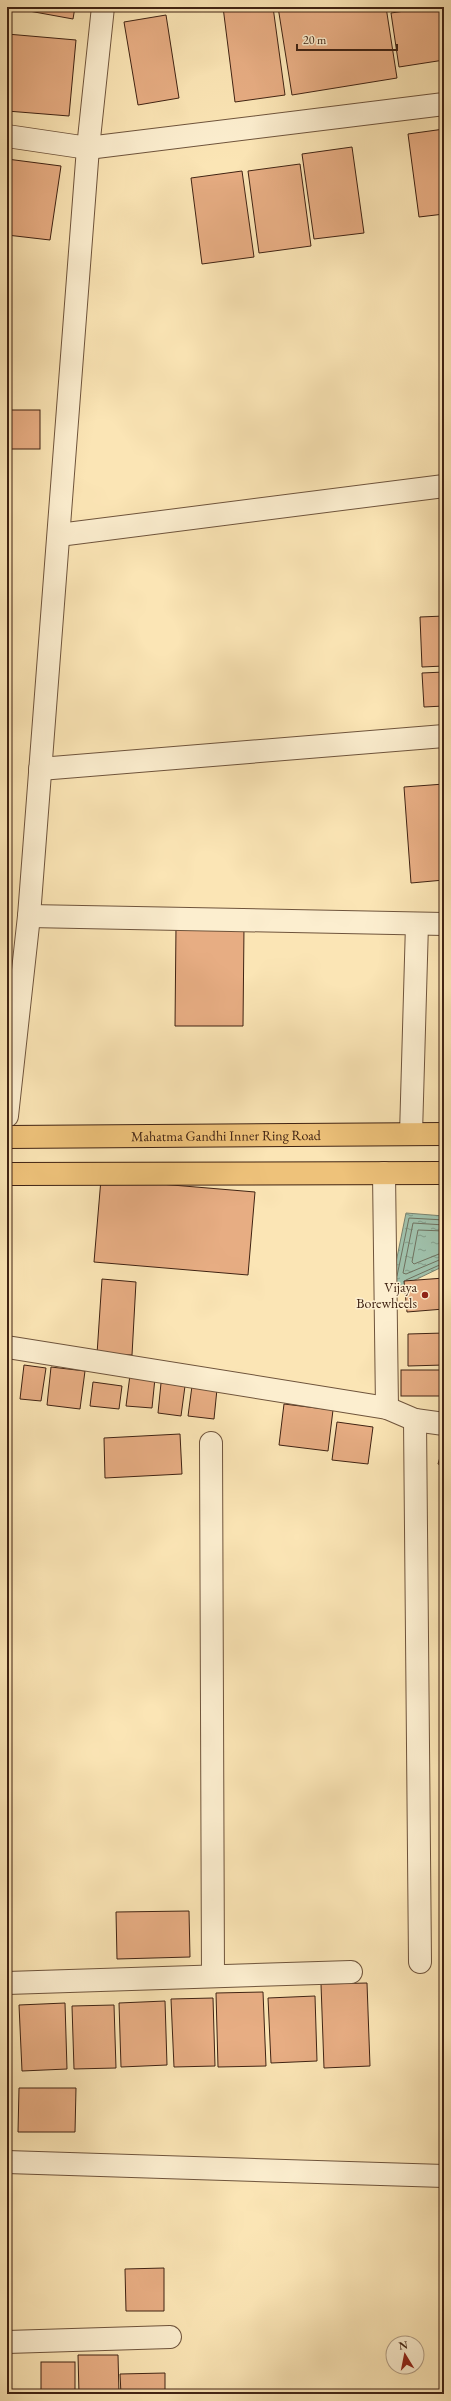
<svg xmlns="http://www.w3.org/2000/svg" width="451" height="2401" font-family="'EB Garamond',serif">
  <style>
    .water { fill: url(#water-ripples); stroke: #79816d }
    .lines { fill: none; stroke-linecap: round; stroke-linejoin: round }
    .shore { stroke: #70715e; stroke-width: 1 }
    .building { fill: #e7ad83; stroke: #402313 }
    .minor-casing { stroke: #6f543c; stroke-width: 24 }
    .major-casing { stroke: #402313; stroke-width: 24 }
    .minor { stroke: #fceecf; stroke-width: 22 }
    .major { stroke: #eec27a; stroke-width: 22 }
    .poi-dot { fill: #8f2418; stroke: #fceecf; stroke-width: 1.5 }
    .labels { text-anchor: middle; stroke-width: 3; stroke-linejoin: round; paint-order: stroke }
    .street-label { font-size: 14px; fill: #402313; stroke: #fceecf }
    .poi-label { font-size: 14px; fill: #402313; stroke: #fceecf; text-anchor: end }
  </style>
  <defs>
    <pattern id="water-ripples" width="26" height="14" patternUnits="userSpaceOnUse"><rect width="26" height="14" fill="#9fbfa9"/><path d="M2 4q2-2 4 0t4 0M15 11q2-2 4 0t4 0" fill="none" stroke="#839b88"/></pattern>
  </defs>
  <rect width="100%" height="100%" fill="#fbe5b5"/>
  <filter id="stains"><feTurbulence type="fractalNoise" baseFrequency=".005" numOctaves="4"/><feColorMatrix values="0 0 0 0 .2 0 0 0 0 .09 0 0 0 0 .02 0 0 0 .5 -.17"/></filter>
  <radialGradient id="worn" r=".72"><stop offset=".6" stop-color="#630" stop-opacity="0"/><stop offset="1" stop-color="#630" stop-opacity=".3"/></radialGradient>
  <polygon class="water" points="406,1213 444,1216 444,1266 390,1292"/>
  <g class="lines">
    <g class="shore">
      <polyline points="444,1225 413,1223 403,1273 406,1274 444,1258"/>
      <polyline points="444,1231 418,1230 412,1262 414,1264 444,1252"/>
      <polyline points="397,1276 409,1218 444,1220"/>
      <polyline points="406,1280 444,1263"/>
    </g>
  </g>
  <g class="building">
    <polygon points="7,7 75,7 73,19"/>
    <polygon points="223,7 273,7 285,95 235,102"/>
    <polygon points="278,7 386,7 397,78 292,95"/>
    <polygon points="432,7 439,7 444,40 444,60 399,67 391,13"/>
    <polygon points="166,15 179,98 138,105 124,22"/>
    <polygon points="7,34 76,40 69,116 7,111"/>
    <polygon points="444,129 444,214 419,217 408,134"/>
    <polygon points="352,147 364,233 314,239 302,154"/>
    <polygon points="7,159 61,166 50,240 7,235"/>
    <polygon points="300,164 311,246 259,253 248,171"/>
    <polygon points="242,171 254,257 202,264 191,178"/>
    <rect x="7" y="410" width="33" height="39"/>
    <polygon points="444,616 444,666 422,667 420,617"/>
    <polygon points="444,672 444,706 424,707 422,673"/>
    <polygon points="444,784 444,880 411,883 404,787"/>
    <polygon points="176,926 244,927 243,1026 175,1026"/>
    <polygon points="101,1179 255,1192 248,1275 94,1262"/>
    <polygon points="444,1278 444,1309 407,1312 404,1281"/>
    <polygon points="102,1279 136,1282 132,1355 97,1354"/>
    <polygon points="444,1333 444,1365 408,1366 408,1334"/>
    <polygon points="24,1365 46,1368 41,1401 20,1399"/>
    <polygon points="51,1367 85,1371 80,1409 47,1405"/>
    <rect x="401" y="1370" width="43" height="26"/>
    <polygon points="130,1375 155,1378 152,1408 126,1406"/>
    <polygon points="93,1382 122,1386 119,1409 90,1406"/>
    <polygon points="161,1383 185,1386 181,1416 158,1413"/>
    <polygon points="192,1386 217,1389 214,1419 188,1416"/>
    <polygon points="284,1404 333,1410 328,1451 279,1445"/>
    <polygon points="337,1422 373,1427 368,1464 332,1460"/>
    <polygon points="180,1434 182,1474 105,1478 104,1438"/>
    <polygon points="444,1443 444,1466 438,1464"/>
    <polygon points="189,1911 190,1957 117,1959 116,1912"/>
    <polygon points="367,1983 370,2066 324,2068 321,1984"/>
    <polygon points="263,1992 266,2066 218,2067 216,1993"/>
    <polygon points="315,1996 317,2061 271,2063 268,1998"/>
    <polygon points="213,1998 215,2066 174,2067 171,1999"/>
    <polygon points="165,2001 167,2065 121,2067 119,2003"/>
    <polygon points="65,2003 67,2069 22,2071 19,2005"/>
    <polygon points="114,2005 116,2068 74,2069 72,2006"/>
    <polygon points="19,2088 76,2088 75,2132 18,2132"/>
    <polygon points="164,2268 164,2311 126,2311 125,2269"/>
    <polygon points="78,2355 118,2355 119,2394 79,2394"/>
    <rect x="41" y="2362" width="34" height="32"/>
    <polygon points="165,2373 165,2394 121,2394 120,2374"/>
  </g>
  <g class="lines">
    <g class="minor-casing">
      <g id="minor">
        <polyline points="7,136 88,148 444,104"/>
        <polyline points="59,535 444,486"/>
        <polyline points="40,769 444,736"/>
        <polyline points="29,916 444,924"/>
        <polyline points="7,1116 29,916 88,148 103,7"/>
        <polyline points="411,1134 417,924"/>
        <polyline points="384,1173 387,1408"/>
        <polyline points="7,1347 387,1408 415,1420 444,1424"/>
        <polyline points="415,1420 420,1962"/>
        <polyline points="211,1443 213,1976"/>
        <polyline points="7,1983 351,1972"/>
        <polyline points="7,2162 444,2176"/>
        <polyline points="7,2342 170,2337"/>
      </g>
    </g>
    <g class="major-casing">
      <g id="major">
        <path id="s1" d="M7 1137 444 1134"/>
        <polyline points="7,1174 444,1173"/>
      </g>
    </g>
    <use href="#minor" class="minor"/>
    <use href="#major" class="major"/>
  </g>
  <circle class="poi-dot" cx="425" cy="1295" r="4"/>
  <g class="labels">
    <g class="street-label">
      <text dy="5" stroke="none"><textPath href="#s1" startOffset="219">Mahatma Gandhi Inner Ring Road</textPath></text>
    </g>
    <g class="poi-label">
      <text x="417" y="1292">Vijaya<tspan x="417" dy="16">Borewheels</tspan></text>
    </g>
  </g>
  <rect width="451" height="2401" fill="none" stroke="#fbe5b5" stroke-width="24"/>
  <rect x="8" y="8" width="435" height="2385" fill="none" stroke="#402313" stroke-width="2"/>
  <rect x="12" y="12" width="427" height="2377" fill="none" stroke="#402313"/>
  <g transform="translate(405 2355) rotate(350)"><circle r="19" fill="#fceecf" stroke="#b19d84"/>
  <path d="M0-3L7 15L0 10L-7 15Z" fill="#8f2418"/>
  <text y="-6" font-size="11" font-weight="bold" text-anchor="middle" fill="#402313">N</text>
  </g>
  <path d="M297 44v6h100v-6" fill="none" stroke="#402313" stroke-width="2"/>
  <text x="303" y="44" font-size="12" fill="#402313" stroke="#fceecf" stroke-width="3" paint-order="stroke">20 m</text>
  <rect width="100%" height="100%" filter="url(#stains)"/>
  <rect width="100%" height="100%" fill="url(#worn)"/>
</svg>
